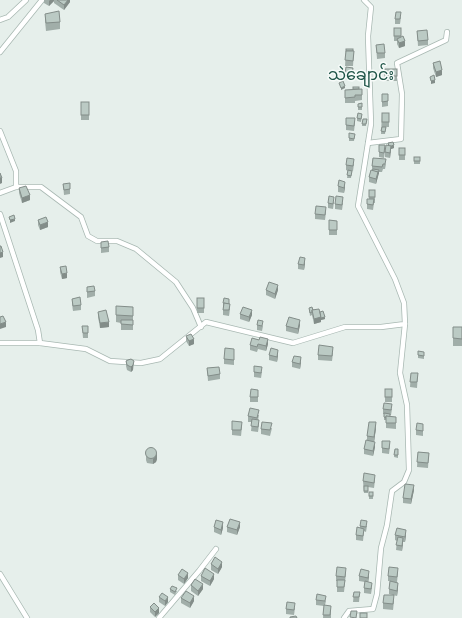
<svg xmlns="http://www.w3.org/2000/svg" width="462" height="618" font-family="Overpass,'Noto Sans Myanmar',sans-serif">
  <style>
    .lines { fill: none; stroke-linecap: round; stroke-linejoin: round }
    .street-casing { stroke: #a8b8b2; stroke-width: 6 }
    .street { stroke: #fff; stroke-width: 4.5 }
    .wall { fill: #a1aea9 }
    .shaded-wall { fill: #838d89 }
    .building { fill: #bbcac4; stroke: #838d89 }
    .labels { text-anchor: middle; stroke-width: 3; stroke-linejoin: round; paint-order: stroke }
    .quarter-label { font-size: 16px; fill: #1f5548; stroke: #f7fbf9 }
  </style>
  <rect width="100%" height="100%" fill="#e6efeb"/>
  <g class="lines">
    <g class="street-casing">
      <g id="street">
        <polyline points="0,20 8,17 26,0"/>
        <polyline points="0,52 42,0"/>
        <polyline points="0,131 16,171 16,187 0,193"/>
        <polyline points="368,143 401,139 402,94 397,63 446,40 447,32"/>
        <polyline points="16,187 41,187 81,217 88,236 97,241 117,241 136,249 176,282 193,308 201,327"/>
        <polyline points="0,214 38,330 40,343 86,349 110,361 141,363 160,359 206,322 293,343 345,327 381,327 405,324 404,303 395,279 358,206 371,124 368,36 371,7 364,0"/>
        <polyline points="0,343 40,343"/>
        <polyline points="0,574 27,618"/>
        <polyline points="159,618 199,571 216,549"/>
        <polyline points="344,618 349,611 373,609 377,594 381,548 387,525 392,491 404,482 409,470 407,405 400,373 405,324"/>
      </g>
    </g>
    <use href="#street" class="street"/>
  </g>
  <g class="wall">
    <polygon points="44,0 54,0 54,1 49,6 44,3"/>
    <polygon points="54,0 70,0 70,2 64,10 54,3"/>
    <polygon points="45,14 60,22 60,29 46,31 45,21"/>
    <polygon points="401,17 400,24 395,24 395,19"/>
    <polygon points="394,28 401,28 401,37 405,46 399,48 397,44 397,41 394,41"/>
    <polygon points="417,31 428,40 428,45 418,46"/>
    <polygon points="376,45 385,53 385,58 377,59"/>
    <polygon points="346,49 354,51 353,66 345,66"/>
    <polygon points="433,63 442,75 436,77 433,68"/>
    <polygon points="346,67 353,68 352,80 345,79"/>
    <rect x="385" y="69" width="12" height="12"/>
    <polygon points="362,89 362,100 355,101 355,103 345,103 345,90"/>
    <polygon points="382,94 388,101 388,106 382,107"/>
    <rect x="81" y="102" width="8" height="18"/>
    <polygon points="362,103 362,110 358,110 358,104"/>
    <polygon points="382,113 389,113 389,127 386,127 385,134 381,134"/>
    <polygon points="362,116 361,122 357,121 357,118"/>
    <polygon points="363,119 367,119 366,126 362,126"/>
    <polygon points="355,123 354,131 346,130 346,125"/>
    <polygon points="355,134 354,141 349,141 349,138"/>
    <polygon points="388,143 394,148 391,149 390,158 385,157 385,152 388,146"/>
    <rect x="399" y="148" width="6" height="12"/>
    <polygon points="385,151 384,158 379,157 379,152"/>
    <rect x="414" y="157" width="6" height="7"/>
    <polygon points="373,158 386,164 385,169 383,169 382,172 379,172 376,184 369,182 369,177 372,171 372,166"/>
    <polygon points="354,164 353,171 352,171 351,178 347,178 348,171 346,170 346,165"/>
    <polygon points="63,184 70,189 70,194 64,195"/>
    <polygon points="338,186 345,187 344,193 338,192"/>
    <polygon points="19,188 30,200 22,203 19,193"/>
    <polygon points="369,190 375,190 375,203 374,203 373,210 367,209 367,199 369,199"/>
    <polygon points="334,202 333,209 328,208 328,203"/>
    <polygon points="343,203 342,210 335,209 335,204"/>
    <polygon points="326,212 325,220 315,219 315,214"/>
    <polygon points="38,220 48,227 40,230 38,225"/>
    <polygon points="329,220 337,221 337,235 329,235"/>
    <polygon points="101,242 109,247 109,252 101,253"/>
    <polygon points="305,263 304,270 298,269 298,264"/>
    <polygon points="60,267 67,278 62,279 60,272"/>
    <polygon points="87,287 95,291 95,296 87,298"/>
    <polygon points="266,290 278,290 275,299 266,295"/>
    <polygon points="204,298 204,313 197,313 197,308"/>
    <polygon points="72,299 81,305 81,310 73,311 72,304"/>
    <polygon points="223,303 229,304 230,309 229,316 223,315"/>
    <polygon points="133,307 133,330 121,330 121,323 116,322 116,315"/>
    <polygon points="309,308 320,312 325,319 321,320 321,318 321,322 314,324 312,315 310,316"/>
    <polygon points="98,312 109,327 100,328 98,317"/>
    <polygon points="240,314 252,315 249,322 240,319"/>
    <polygon points="257,325 263,326 262,331 257,330"/>
    <polygon points="300,325 298,334 286,331 286,326"/>
    <polygon points="82,326 88,333 88,338 83,338"/>
    <polygon points="462,327 462,346 453,346 453,338"/>
    <polygon points="186,336 194,344 189,346 186,341"/>
    <polygon points="259,340 268,344 266,351 258,349 257,352 250,350 250,345"/>
    <polygon points="333,353 332,361 318,360 318,355"/>
    <polygon points="234,354 234,365 224,364 224,359"/>
    <polygon points="424,354 424,359 418,358 418,355"/>
    <polygon points="269,355 278,355 277,362 269,360"/>
    <polygon points="131,359 133,370 131,372 127,370 126,366 126,361"/>
    <polygon points="292,362 301,362 300,369 292,367"/>
    <polygon points="207,368 220,374 220,379 208,381"/>
    <polygon points="254,372 262,372 261,378 254,377"/>
    <polygon points="411,373 418,373 417,388 410,387"/>
    <rect x="385" y="389" width="7" height="13"/>
    <polygon points="258,395 258,402 250,402 250,397"/>
    <polygon points="383,409 392,409 391,415 390,415 390,417 396,422 396,429 386,428 386,420 384,420 384,414 383,414"/>
    <polygon points="259,415 258,420 259,425 258,432 251,431 252,422 248,422 248,416"/>
    <polygon points="232,421 242,427 241,436 232,435"/>
    <polygon points="272,428 270,436 261,434 261,429"/>
    <polygon points="376,428 374,442 375,447 373,456 364,454 364,449 367,440 367,436"/>
    <polygon points="423,429 423,436 416,435 416,430"/>
    <polygon points="390,446 389,454 382,453 382,448"/>
    <polygon points="395,449 398,449 398,458 394,457"/>
    <polygon points="418,452 429,453 428,468 417,467"/>
    <polygon points="146,455 157,459 156,462 153,464 147,463 146,460"/>
    <polygon points="375,480 374,488 368,487 368,493 364,493 363,481"/>
    <polygon points="414,490 411,504 403,503 403,498"/>
    <rect x="369" y="492" width="4" height="7"/>
    <polygon points="360,526 367,526 366,532 364,531 363,541 356,540 356,535 360,528"/>
    <polygon points="214,527 223,528 221,535 214,532"/>
    <polygon points="227,527 240,527 237,535 227,532"/>
    <polygon points="395,535 406,535 405,542 403,542 402,551 396,550 397,541 395,540"/>
    <polygon points="211,564 222,567 218,574 211,570"/>
    <polygon points="346,573 344,592 337,592 337,581 336,581 336,576"/>
    <polygon points="398,573 397,582 398,588 397,596 389,594 389,589 390,581 388,581 388,576"/>
    <polygon points="178,575 188,578 184,584 178,580"/>
    <polygon points="201,576 214,579 210,586 201,581"/>
    <polygon points="359,576 369,576 368,582 372,588 371,594 364,593 364,588 365,582 359,581"/>
    <polygon points="191,585 203,589 198,596 191,591"/>
    <polygon points="170,589 177,591 175,595 170,592"/>
    <polygon points="354,592 360,592 359,602 353,602"/>
    <polygon points="159,597 168,602 165,606 159,602"/>
    <polygon points="181,598 194,601 190,608 181,603"/>
    <polygon points="316,600 326,601 325,605 331,611 331,618 323,618 324,606 316,605"/>
    <polygon points="394,601 393,610 383,609 383,603"/>
    <polygon points="150,607 159,613 155,617 150,612"/>
    <polygon points="295,608 294,615 286,614 286,609"/>
  </g>
  <g class="shaded-wall">
    <polygon points="50,0 54,0 54,1 49,6 49,1"/>
    <polygon points="68,0 70,0 70,2 64,10 64,5"/>
    <polygon points="405,41 405,46 399,48 399,43"/>
    <polygon points="442,70 442,75 436,77 436,72"/>
    <polygon points="435,80 435,83 431,84 431,81"/>
    <polygon points="345,86 345,88 341,90 341,88"/>
    <polygon points="394,145 394,148 391,149 390,158 389,147"/>
    <polygon points="379,170 379,173 376,184 376,179"/>
    <polygon points="0,178 2,178 2,183 0,184"/>
    <polygon points="345,182 345,187 344,193 344,188"/>
    <polygon points="30,195 30,200 22,203 22,198"/>
    <polygon points="15,219 15,221 10,223 10,220"/>
    <polygon points="48,222 48,227 40,230 40,225"/>
    <polygon points="3,252 3,257 0,258 0,253"/>
    <polygon points="305,258 305,263 304,270 304,265"/>
    <polygon points="67,273 67,278 62,279 62,274"/>
    <polygon points="278,285 278,290 275,299 275,294"/>
    <polygon points="252,310 252,315 249,322 249,317"/>
    <polygon points="321,317 321,322 314,324 314,319"/>
    <polygon points="325,317 325,319 321,320 321,318"/>
    <polygon points="300,320 300,325 298,334 298,329"/>
    <polygon points="6,322 6,327 0,329 0,324"/>
    <polygon points="109,322 109,327 100,328 100,323"/>
    <polygon points="194,339 194,344 189,346 189,341"/>
    <polygon points="268,339 268,344 266,351 266,346"/>
    <polygon points="278,350 278,355 277,362 277,357"/>
    <polygon points="301,357 301,362 300,369 300,364"/>
    <polygon points="134,361 133,370 131,372 131,367"/>
    <polygon points="376,422 376,428 374,442 374,437"/>
    <polygon points="375,442 375,447 373,456 373,451"/>
    <polygon points="157,453 157,459 156,462 153,464 153,459"/>
    <polygon points="414,485 414,490 411,504 411,499"/>
    <polygon points="223,522 223,528 221,535 221,530"/>
    <polygon points="240,522 240,527 237,535 237,530"/>
    <polygon points="406,530 406,535 405,542 405,537"/>
    <polygon points="403,538 403,543 402,551 402,546"/>
    <polygon points="222,562 222,567 218,574 218,569"/>
    <polygon points="369,571 369,576 368,583 368,578"/>
    <polygon points="188,573 188,578 184,584 184,579"/>
    <polygon points="214,574 214,579 210,586 210,581"/>
    <polygon points="398,583 398,588 397,596 397,591"/>
    <polygon points="203,584 203,589 198,596 198,591"/>
    <polygon points="194,596 194,601 190,608 190,603"/>
    <polygon points="168,597 168,602 165,606 165,601"/>
    <polygon points="159,608 159,613 155,617 155,612"/>
  </g>
  <g class="building">
    <polygon points="57,0 68,0 64,5"/>
    <polygon points="59,11 60,22 46,23 45,14"/>
    <polygon points="396,12 401,12 400,19 395,19"/>
    <rect x="394" y="28" width="7" height="8"/>
    <polygon points="427,30 428,40 418,41 417,31"/>
    <polygon points="403,36 405,41 399,43 397,39"/>
    <polygon points="384,44 385,53 377,53 376,45"/>
    <rect x="346" y="49" width="7" height="2"/>
    <polygon points="346,51 354,51 353,61 345,60"/>
    <polygon points="440,61 442,70 436,72 433,63"/>
    <polygon points="346,67 353,68 352,74 345,74"/>
    <rect x="385" y="69" width="12" height="7"/>
    <polygon points="434,75 435,80 431,81 430,77"/>
    <polygon points="343,81 345,86 341,88 339,83"/>
    <rect x="353" y="87" width="6" height="2"/>
    <polygon points="362,89 362,95 355,95 355,97 345,98 345,90"/>
    <polygon points="382,94 388,94 388,101 382,102"/>
    <rect x="81" y="102" width="8" height="13"/>
    <polygon points="362,103 362,107 358,107 358,104"/>
    <polygon points="358,113 362,114 361,119 357,118"/>
    <rect x="382" y="113" width="7" height="9"/>
    <polygon points="346,118 355,118 354,126 346,125"/>
    <polygon points="363,119 367,119 366,124 362,124"/>
    <polygon points="382,127 386,127 385,132 381,131"/>
    <polygon points="349,133 355,134 354,139 349,138"/>
    <polygon points="393,142 394,145 391,146 389,146 388,143"/>
    <polygon points="379,145 385,145 384,153 379,152"/>
    <polygon points="386,145 391,146 390,153 385,152"/>
    <rect x="399" y="148" width="6" height="7"/>
    <rect x="414" y="157" width="6" height="4"/>
    <polygon points="347,158 354,159 353,166 346,165"/>
    <polygon points="373,158 386,159 385,164 383,164 382,167 372,166"/>
    <polygon points="373,169 379,170 378,174 378,172 372,171"/>
    <polygon points="348,170 352,171 351,176 347,175"/>
    <polygon points="371,170 378,172 376,179 369,177"/>
    <polygon points="0,173 2,178 0,178"/>
    <polygon points="339,180 345,182 344,188 338,186"/>
    <polygon points="70,183 70,189 64,190 63,184"/>
    <polygon points="26,186 30,195 22,198 19,188"/>
    <rect x="369" y="190" width="6" height="7"/>
    <polygon points="329,196 334,197 333,204 328,203"/>
    <polygon points="336,196 343,197 342,205 335,204"/>
    <polygon points="367,199 374,199 373,205 367,204"/>
    <polygon points="316,206 326,207 325,215 315,214"/>
    <polygon points="14,215 15,219 10,220 9,217"/>
    <polygon points="46,217 48,222 40,225 38,220"/>
    <polygon points="329,220 337,221 337,230 329,230"/>
    <polygon points="108,241 109,247 101,248 101,242"/>
    <polygon points="0,246 1,246 3,252 0,253"/>
    <polygon points="300,257 305,258 304,265 298,264"/>
    <polygon points="66,266 67,273 62,274 60,267"/>
    <polygon points="269,282 278,285 275,294 266,290"/>
    <polygon points="94,286 95,291 87,292 87,287"/>
    <polygon points="80,297 81,305 73,306 72,299"/>
    <rect x="197" y="298" width="7" height="10"/>
    <polygon points="224,298 229,299 229,304 223,303"/>
    <polygon points="224,303 230,304 229,310 223,310"/>
    <polygon points="116,306 133,307 133,316 116,315"/>
    <polygon points="243,307 252,310 249,317 240,314"/>
    <polygon points="312,307 313,310 312,310 312,312 310,313 309,308"/>
    <polygon points="319,309 321,317 314,319 312,310"/>
    <polygon points="106,310 109,322 100,323 98,312"/>
    <polygon points="323,311 325,317 321,318 320,312"/>
    <polygon points="3,316 6,322 0,324 0,317"/>
    <polygon points="289,317 300,320 298,329 286,326"/>
    <polygon points="121,320 133,320 133,325 121,324"/>
    <polygon points="258,320 263,321 262,326 257,325"/>
    <polygon points="82,326 88,326 88,333 83,333"/>
    <polygon points="453,327 462,327 462,339 453,338"/>
    <polygon points="191,334 194,339 189,341 186,336"/>
    <polygon points="260,337 268,339 266,346 258,344 257,347 250,345 252,338 259,340"/>
    <polygon points="319,345 333,347 332,356 318,355"/>
    <polygon points="225,348 234,349 234,360 224,359"/>
    <polygon points="271,348 278,350 277,357 269,355"/>
    <polygon points="418,351 424,352 424,356 418,355"/>
    <polygon points="294,356 301,357 300,364 292,362"/>
    <polygon points="131,359 134,361 133,365 131,367 127,365 126,361 128,360"/>
    <polygon points="254,366 262,367 261,373 254,372"/>
    <polygon points="219,367 220,374 208,376 207,368"/>
    <polygon points="411,373 418,373 417,382 410,382"/>
    <polygon points="251,389 258,390 258,397 250,397"/>
    <rect x="385" y="389" width="7" height="8"/>
    <polygon points="384,403 392,404 391,410 383,409"/>
    <polygon points="250,408 259,410 257,418 248,416"/>
    <polygon points="384,413 390,414 390,417 386,416 386,418 384,417"/>
    <polygon points="386,416 396,417 396,423 386,423"/>
    <polygon points="252,419 259,420 258,427 251,426"/>
    <polygon points="232,421 242,422 241,430 232,430"/>
    <polygon points="262,422 272,423 270,430 261,429"/>
    <polygon points="369,422 376,422 374,437 367,436"/>
    <polygon points="417,423 423,424 423,431 416,430"/>
    <polygon points="366,440 375,442 373,451 364,449"/>
    <polygon points="382,441 390,441 389,449 382,448"/>
    <circle cx="151" cy="453" r="5.5"/>
    <polygon points="395,449 398,449 398,455 394,455"/>
    <polygon points="418,452 429,453 428,463 417,462"/>
    <polygon points="364,473 375,475 374,483 363,481"/>
    <polygon points="405,484 414,485 411,499 403,498"/>
    <rect x="364" y="486" width="4" height="5"/>
    <rect x="369" y="492" width="4" height="4"/>
    <polygon points="230,519 240,522 237,530 227,527"/>
    <polygon points="216,520 223,522 221,530 214,527"/>
    <polygon points="361,520 367,521 366,527 360,526"/>
    <polygon points="357,527 364,529 363,536 356,535"/>
    <polygon points="397,528 406,530 405,537 395,535"/>
    <polygon points="398,537 403,538 402,546 396,545"/>
    <polygon points="215,557 222,562 218,569 211,564"/>
    <polygon points="337,567 346,568 345,577 336,576"/>
    <polygon points="389,567 398,568 397,577 388,576"/>
    <polygon points="205,568 214,574 210,581 201,576"/>
    <polygon points="182,569 188,573 184,579 178,575"/>
    <polygon points="361,569 369,571 368,578 359,576"/>
    <polygon points="195,579 203,584 198,591 191,585"/>
    <polygon points="337,580 345,580 344,587 337,587"/>
    <polygon points="365,581 372,583 371,589 364,588"/>
    <polygon points="390,581 398,583 397,591 389,589"/>
    <polygon points="172,586 177,588 175,592 170,589"/>
    <polygon points="186,591 194,596 190,603 181,598"/>
    <polygon points="354,592 360,592 359,597 353,597"/>
    <polygon points="162,593 168,597 165,601 159,597"/>
    <polygon points="317,594 326,596 325,601 316,600"/>
    <polygon points="384,595 394,595 393,604 383,603"/>
    <polygon points="287,602 295,603 294,610 286,609"/>
    <polygon points="154,603 159,608 155,612 150,607"/>
    <polygon points="324,605 331,606 330,615 323,615"/>
    <polygon points="351,611 357,611 356,618 350,617"/>
    <rect x="360" y="613" width="7" height="5"/>
    <polygon points="296,616 297,618 290,618 290,617"/>
  </g>
  <g class="labels">
    <g class="quarter-label">
      <text x="361" y="80">သဲချောင်း</text>
    </g>
  </g>
</svg>
